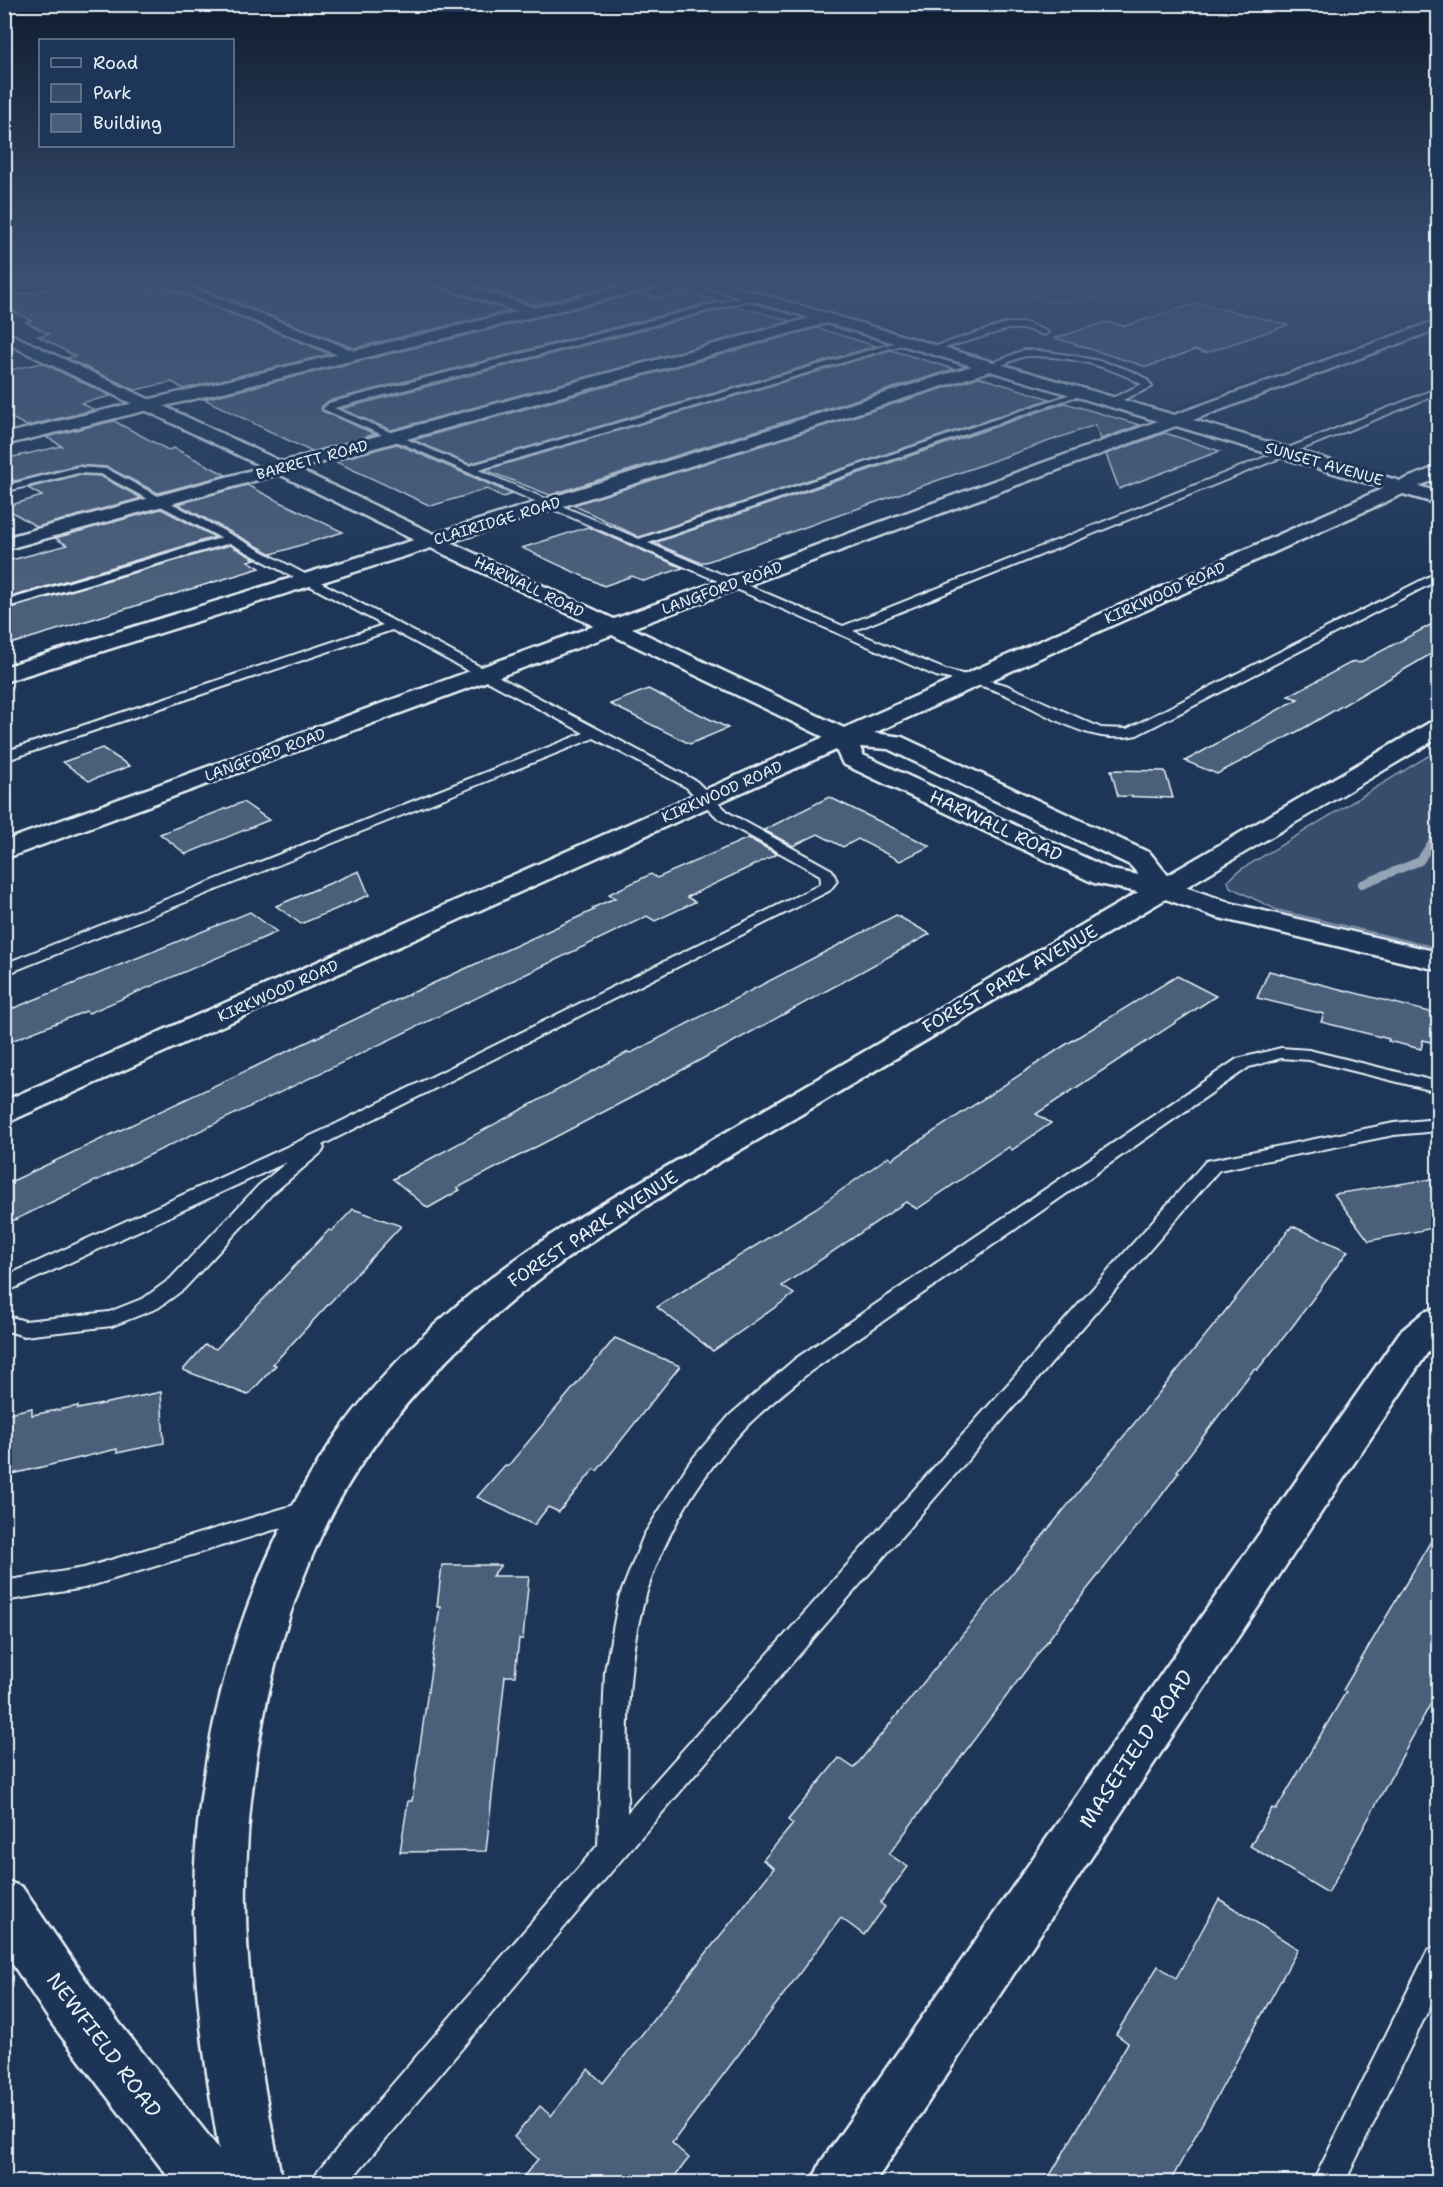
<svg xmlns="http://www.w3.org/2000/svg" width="1443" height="2187" font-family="'Shantell Sans',sans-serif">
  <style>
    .built { fill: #2a4162 }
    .green { fill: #374d6c; stroke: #909fb2; stroke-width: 1.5 }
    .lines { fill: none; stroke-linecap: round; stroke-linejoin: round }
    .stream { stroke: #95a4b5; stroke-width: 8 }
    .building { fill: #495e7a; stroke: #e8f1f8; stroke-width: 1.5 }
    .service-casing { stroke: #e8f1f8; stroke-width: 4 }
    .minor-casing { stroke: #e8f1f8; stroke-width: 5 }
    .tertiary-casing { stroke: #e8f1f8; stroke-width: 5 }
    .secondary-casing { stroke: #e8f1f8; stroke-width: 5 }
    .service { fill: #1d3557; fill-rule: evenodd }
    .minor { fill: #1d3557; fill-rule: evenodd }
    .tertiary { fill: #1d3557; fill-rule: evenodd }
    .secondary { fill: #1d3557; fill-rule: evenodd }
    .labels { text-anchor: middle; stroke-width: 6; stroke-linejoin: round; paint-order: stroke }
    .far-street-label { font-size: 15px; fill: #e8f1f8; stroke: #1d3557 }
    .street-label { font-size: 18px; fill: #e8f1f8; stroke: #1d3557 }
    .near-street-label { font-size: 21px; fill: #e8f1f8; stroke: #1d3557 }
  </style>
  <rect width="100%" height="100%" fill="#1d3557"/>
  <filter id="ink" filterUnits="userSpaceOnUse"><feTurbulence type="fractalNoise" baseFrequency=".0167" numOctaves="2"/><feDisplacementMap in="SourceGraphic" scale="12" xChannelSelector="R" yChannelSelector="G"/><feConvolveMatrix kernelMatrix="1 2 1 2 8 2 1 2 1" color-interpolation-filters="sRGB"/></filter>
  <g filter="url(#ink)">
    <polygon class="built" points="719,278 1438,278 1438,313 1173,408 1164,408"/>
    <g class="green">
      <polygon points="836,278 935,278 941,286 844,289"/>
      <polygon points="979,278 1099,278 1137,291 1063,303 1045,301"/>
      <polygon points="1438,750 1438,948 1277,910 1230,887 1228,881 1240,870"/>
    </g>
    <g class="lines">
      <polyline class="stream" points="1362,884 1420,861 1438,832"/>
    </g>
    <g class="building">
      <polygon points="108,278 145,290 163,286 330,354 184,389 172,382 135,390 66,358 75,356 38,336 49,334 26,322 31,321 4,306 4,297"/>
      <polygon points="206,278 222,278 252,290 261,288 268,291 316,280 323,283 347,278 421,278 424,283 510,311 354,348 184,282"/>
      <polygon points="450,278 594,278 618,285 534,305"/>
      <polygon points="686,291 718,301 328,401 321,407 322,411 375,434 312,452 204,399 641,293 658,298"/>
      <polygon points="1198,303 1288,325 1205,353 1195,350 1147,367 1055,338 1107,322 1124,326"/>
      <polygon points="735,306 792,321 391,430 341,409"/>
      <polygon points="817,328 876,346 469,464 413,440"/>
      <polygon points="891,350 954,369 550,495 485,470"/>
      <polygon points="42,363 111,396 81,403 94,410 27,426 4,414 4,371"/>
      <polygon points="979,377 1050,399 639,537 573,505"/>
      <polygon points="1065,403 1140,425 1101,439 1095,425 706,562 699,562 654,543"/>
      <polygon points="114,421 168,450 174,448 226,475 158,493 107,467 77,465 15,481 4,475 4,459 62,446 46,437"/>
      <polygon points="1165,433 1220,451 1119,489 1106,454"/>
      <polygon points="397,444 512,494 503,497 487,489 431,506 334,461"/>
      <polygon points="78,475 100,476 141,498 37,527 4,507 42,496 28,488"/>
      <polygon points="247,485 268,496 343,532 272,554 178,504"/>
      <polygon points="161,509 215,537 4,599 4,562 67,545 55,538"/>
      <polygon points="588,527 683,568 644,581 632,576 604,586 522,548"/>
      <polygon points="230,545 255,559 248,561 260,568 4,646 4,610"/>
      <polygon points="1438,621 1438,650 1304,728 1217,774 1185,761 1298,699 1288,696 1354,661 1359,663"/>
      <polygon points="648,689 728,728 690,744 610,704"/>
      <polygon points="102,748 130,766 89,781 63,762"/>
      <polygon points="1111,770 1165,771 1173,798 1118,796"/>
      <polygon points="829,797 887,825 930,846 900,861 858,839 843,847 818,834 793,846 764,830"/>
      <polygon points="243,802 269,820 186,854 160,834"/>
      <polygon points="748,838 777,854 687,897 695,902 655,921 647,916 4,1225 4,1185 379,1008 594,910 592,908 615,898 609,894 651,874 657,878"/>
      <polygon points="359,871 369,895 301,924 276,906"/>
      <polygon points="250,912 277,932 89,1013 86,1011 4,1044 4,1012"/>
      <polygon points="896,915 930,934 642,1092 457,1188 460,1190 428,1208 393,1179 628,1052 631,1053"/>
      <polygon points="1269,971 1438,1014 1438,1044 1423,1040 1421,1049 1388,1041 1389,1039 1321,1022 1324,1014 1257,998"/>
      <polygon points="1177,976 1216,996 1036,1114 1051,1123 1012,1150 1009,1147 917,1209 906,1202 782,1286 794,1294 713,1351 657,1307 816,1208 888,1157 892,1159 1062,1047"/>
      <polygon points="1438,1178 1438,1227 1369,1241 1334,1194"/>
      <polygon points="353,1209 401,1226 273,1364 276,1365 248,1395 183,1370 205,1345 216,1349 329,1230 332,1231"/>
      <polygon points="1292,1226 1348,1251 1292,1327 1257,1370 1254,1369 1177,1471 1179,1472 1159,1499 1069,1612 889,1854 908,1867 880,1903 885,1907 864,1935 841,1918 672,2143 689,2158 670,2182 519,2182 538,2159 514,2137 540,2106 551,2116 588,2069 603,2083 774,1868 763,1860 793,1824 788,1820 839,1758 854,1768 1219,1319"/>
      <polygon points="615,1338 680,1366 597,1471 594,1469 559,1512 548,1507 534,1525 477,1497 505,1465 508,1466"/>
      <polygon points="161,1392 164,1443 117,1453 117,1449 4,1476 4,1414 32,1408 32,1415 78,1406 78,1409"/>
      <polygon points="1438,1529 1438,1690 1328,1893 1250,1846 1272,1808 1276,1810 1346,1692 1343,1690"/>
      <polygon points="442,1565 501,1565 492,1576 529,1576 523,1639 519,1639 515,1676 505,1676 486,1851 400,1852 408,1801 412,1801 440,1607 437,1607"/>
      <polygon points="1219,1899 1298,1949 1170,2182 1046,2182 1128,2043 1116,2034 1158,1966 1176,1978"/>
    </g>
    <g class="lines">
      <g class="service-casing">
        <g id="service">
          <path d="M754 294 757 298 334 408 469 466 908 339V343L478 470 639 539 1083 390V394L648 543 843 626 1438 388V394L853 631 946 670 1006 685 1101 728 1127 729 1434 574 1438 573V580L1137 735C1089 747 1042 710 999 692 980 684 957 681 936 676L323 409 329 403Z"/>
          <polygon points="1007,323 1027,323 1048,332 1044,335 1026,329 1008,329 934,351 927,349"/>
          <path d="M1024 350C1047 350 1145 364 1152 387L1111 405 1108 404V400L1142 384C1110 366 1065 355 1028 356 1016 356 994 373 985 366Z"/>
          <polygon points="78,467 107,469 696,781 729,813 832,870 837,881 829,891 322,1145 324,1148 322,1152 272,1194 184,1289 158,1308 112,1326 24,1336 4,1330 4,1315 25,1321 109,1312 144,1298 170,1279 258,1186 287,1162 4,1293 4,1277 328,1128 819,885 821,881 820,875 719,819 686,787 594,738 4,975 4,964 584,733 392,630 4,761 4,752 383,625 230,543 4,608 4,601 221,538 101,474 78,473 4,492 4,486"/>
          <path d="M1281 1048 1309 1050 1438 1082V1092L1309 1060 1281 1058 1249 1067 811 1371C789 1389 765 1407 745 1428 682 1495 639 1579 631 1672 626 1718 628 1766 627 1813L1206 1161 1394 1123 1438 1119V1131L1394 1135 1219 1170 622 1859 349 2182H313L318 2171 598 1845 605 1671 619 1598 644 1535 689 1463 730 1415 795 1359 1237 1059Z"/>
          <polygon points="311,1500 319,1502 323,1509 319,1516 84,1588 4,1601 4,1581 84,1568"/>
          <polygon points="1438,1946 1438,1990 1345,2182 1313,2182 1428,1950"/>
        </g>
      </g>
      <g class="minor-casing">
        <g id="minor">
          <polygon points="148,278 167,278 360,353 362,356 360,359 348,359"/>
          <polygon points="423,278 444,278 538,309 541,312 538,315 528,315 425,281"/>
          <path d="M684 278H706L1174 415 1438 320V329L1193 420 1400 481 1438 466V478L1419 486 1438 492V504L1403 494 874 733 902 737 1150 853 1174 883 1234 904 1438 952V970L1215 917 1157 896 1094 883 843 764 836 750 4 1124V1101L824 737 612 635 4 859V841L594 626 431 548 4 682V667L414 540 279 474 4 550V538L263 467 4 342V331L282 462 810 318 686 281ZM827 323 972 366 434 534 298 469ZM990 371 1158 421 614 619 450 542ZM1176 426 1384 488 844 728 632 628ZM860 747 888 749 1130 865 1139 875 1112 870 863 755Z"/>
          <polygon points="1438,1308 1438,1343 1428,1352 875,2182 812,2182 821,2162 1400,1332 1424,1312"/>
        </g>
      </g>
      <g class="tertiary-casing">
        <path id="tertiary" d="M1438 721V738C1235 859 1030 978 827 1099 719 1164 603 1224 507 1305 444 1358 386 1420 345 1490 268 1622 237 1808 248 1958 253 2033 268 2108 282 2182H172L52 2024 4 1951V1880L22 1887 90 1986 219 2149C205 2067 193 1984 194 1901 195 1740 244 1566 337 1434 398 1349 480 1280 568 1224L1429 723Z"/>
      </g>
      <g class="secondary-casing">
        <polygon id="secondary" points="659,278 683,278 676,282 4,445 4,434"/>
      </g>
      <use href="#service" class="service"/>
      <use href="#minor" class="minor"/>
      <use href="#tertiary" class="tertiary"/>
      <use href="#secondary" class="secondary"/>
    </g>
  </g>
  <linearGradient id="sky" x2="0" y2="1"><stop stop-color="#101d30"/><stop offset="0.48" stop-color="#3a5174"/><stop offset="1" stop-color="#3a5174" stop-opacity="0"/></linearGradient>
  <rect width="1443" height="584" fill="url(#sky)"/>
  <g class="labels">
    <g class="far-street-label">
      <text transform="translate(312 460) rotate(-15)" y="5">BARRETT ROAD</text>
      <text transform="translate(1324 464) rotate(16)" y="5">SUNSET AVENUE</text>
      <text transform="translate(497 521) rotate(-17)" y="5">CLAIRIDGE ROAD</text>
      <text transform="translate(529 587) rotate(26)" y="5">HARWALL ROAD</text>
      <text transform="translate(722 588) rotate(-20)" y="5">LANGFORD ROAD</text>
      <text transform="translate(1165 593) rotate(-24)" y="5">KIRKWOOD ROAD</text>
      <text transform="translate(265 755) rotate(-20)" y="5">LANGFORD ROAD</text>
      <text transform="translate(722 792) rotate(-24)" y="5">KIRKWOOD ROAD</text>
      <text transform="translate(278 991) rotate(-24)" y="5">KIRKWOOD ROAD</text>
    </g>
    <g class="street-label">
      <text transform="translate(996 826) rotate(25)" y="6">HARWALL ROAD</text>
      <text transform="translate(1010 979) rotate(-30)" y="6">FOREST PARK AVENUE</text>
      <text transform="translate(593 1229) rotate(-33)" y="6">FOREST PARK AVENUE</text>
    </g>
    <g class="near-street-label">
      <text transform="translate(1136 1749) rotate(-56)" y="7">MASEFIELD ROAD</text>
      <text transform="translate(104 2045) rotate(53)" y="7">NEWFIELD ROAD</text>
    </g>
  </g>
  <rect width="1443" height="2187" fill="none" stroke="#1d3557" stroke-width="24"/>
  <rect x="12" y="12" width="1419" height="2163" fill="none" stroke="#e8f1f8" stroke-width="2" filter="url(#ink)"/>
  <rect x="39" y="39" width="195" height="108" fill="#1d3557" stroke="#6e8097" stroke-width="1.5"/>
  <rect x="51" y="58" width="30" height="9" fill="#1d3557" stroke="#6e8097" stroke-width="1.5"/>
  <text x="93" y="69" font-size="18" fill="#e8f1f8">Road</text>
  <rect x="51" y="84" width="30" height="18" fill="#374d6c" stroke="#6e8097" stroke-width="1.5"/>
  <text x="93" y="99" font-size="18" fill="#e8f1f8">Park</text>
  <rect x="51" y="114" width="30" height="18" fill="#495e7a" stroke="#6e8097" stroke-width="1.5"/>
  <text x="93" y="129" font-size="18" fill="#e8f1f8">Building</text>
</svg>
